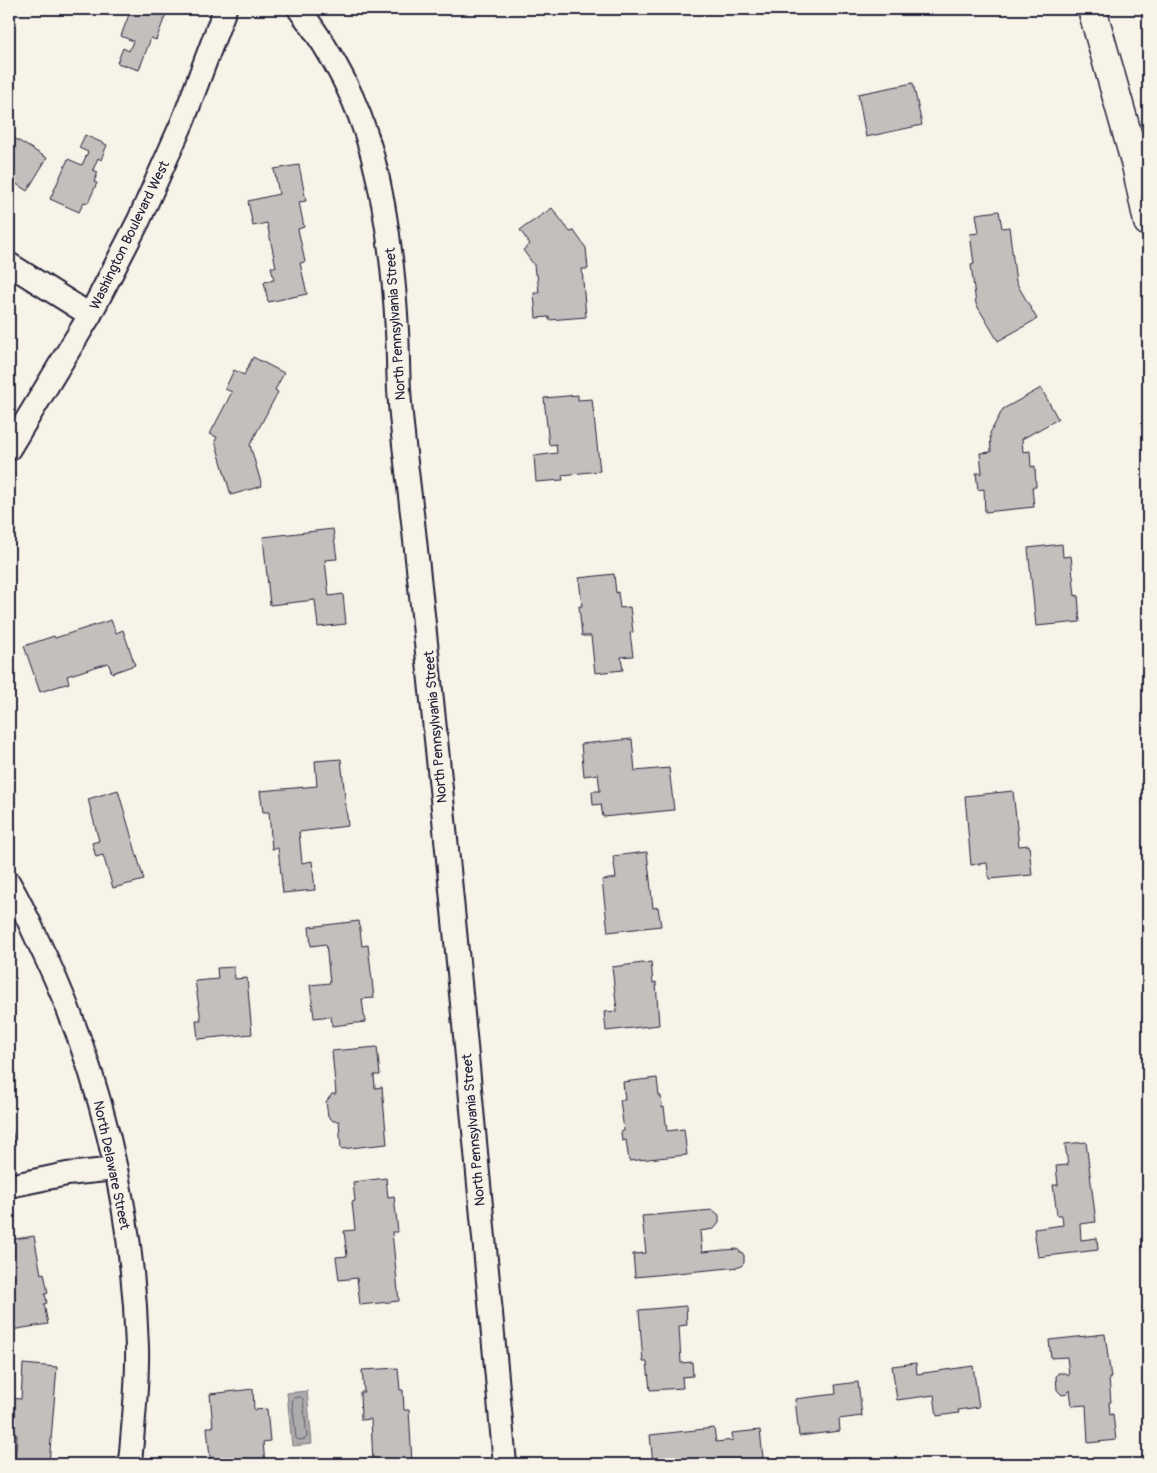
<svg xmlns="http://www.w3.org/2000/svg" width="1157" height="1473" font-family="Pangolin,sans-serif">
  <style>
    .water { fill: #aeabad; stroke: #76747f }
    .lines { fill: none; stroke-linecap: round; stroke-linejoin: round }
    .shore { stroke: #5a5969; stroke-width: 1 }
    .building { fill: #c2bfbd; stroke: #22223b }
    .minor-casing { stroke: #22223b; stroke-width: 26 }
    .primary-casing { stroke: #22223b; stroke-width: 31 }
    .minor { stroke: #f7f3e8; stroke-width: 22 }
    .primary { stroke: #f7f3e8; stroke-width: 28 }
    .labels { text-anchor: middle; stroke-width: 4; stroke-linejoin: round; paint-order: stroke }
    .street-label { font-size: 14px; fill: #22223b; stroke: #f7f3e8 }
  </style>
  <rect width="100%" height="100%" fill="#f7f3e8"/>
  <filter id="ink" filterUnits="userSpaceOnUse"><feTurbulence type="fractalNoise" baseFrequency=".02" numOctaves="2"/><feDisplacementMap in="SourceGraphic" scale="10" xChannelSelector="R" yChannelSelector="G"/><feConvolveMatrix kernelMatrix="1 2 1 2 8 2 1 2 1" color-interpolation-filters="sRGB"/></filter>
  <g filter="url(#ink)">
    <polygon class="water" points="307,1391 312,1444 292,1446 287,1393"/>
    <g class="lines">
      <polygon class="shore" points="301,1397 303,1399 307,1437 305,1439 298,1440 296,1438 292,1400 294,1398"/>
    </g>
    <g class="building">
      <polygon points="131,9 168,9 156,40 151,38 139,70 117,63 123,48 129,51 133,41 121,36"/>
      <polygon points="913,83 922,125 866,137 858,94"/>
      <polygon points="9,135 47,158 27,191 15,183 11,188 9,187"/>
      <polygon points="85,135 107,145 101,160 98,158 93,170 98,172 94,182 97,183 88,203 84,202 79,212 50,199 68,159 82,165 88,152 79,148"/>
      <polygon points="299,165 306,201 299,202 304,227 298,229 305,262 300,263 307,294 268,302 264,282 274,280 271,267 276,267 267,223 253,226 248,201 279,194 274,169"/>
      <polygon points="552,208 570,232 574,231 586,248 588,269 582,269 586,317 549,320 549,317 536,318 534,293 539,293 537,274 535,274 534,265 523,250 530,244 520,230"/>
      <polygon points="999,211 1002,228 1009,227 1016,282 1037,319 998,341 976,304 971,265 974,264 970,234 979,233 976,214"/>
      <polygon points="253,357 284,373 275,390 278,392 250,445 262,486 231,495 215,441 217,437 210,434 232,392 225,389 234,370 244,375"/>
      <polygon points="1041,388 1058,419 1022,439 1023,452 1030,451 1031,467 1035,466 1036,487 1032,487 1034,507 985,512 984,489 978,490 976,473 982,473 980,453 991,452 990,433 1003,409"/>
      <polygon points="578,395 578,400 592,399 600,471 562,475 563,480 536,482 534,456 557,453 556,444 549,445 544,398"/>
      <polygon points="333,529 337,559 325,560 329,596 343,594 346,624 318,627 315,600 270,605 263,537"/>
      <polygon points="1062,544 1063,557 1071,556 1075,596 1078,595 1080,622 1036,626 1028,548"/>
      <polygon points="614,574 616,593 618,592 620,608 630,607 633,632 630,633 633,656 621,657 623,670 595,673 591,636 582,636 579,606 582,606 579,578"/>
      <polygon points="111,620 116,633 123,630 135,665 112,673 108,663 67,676 69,683 40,692 24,646 54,636 55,638"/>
      <polygon points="632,739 635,771 669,768 674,810 603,817 601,804 593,805 592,791 600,791 598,774 584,776 581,744"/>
      <polygon points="341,759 348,826 299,832 302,863 312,861 315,890 283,893 278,848 272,849 269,812 263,812 260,791 317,786 315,761"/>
      <polygon points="118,790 144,880 113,888 103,855 96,857 92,843 99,841 88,799"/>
      <polygon points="1013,791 1019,846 1029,845 1032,875 989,879 987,863 971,865 965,796"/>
      <polygon points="647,852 653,908 658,907 661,926 608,932 602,880 616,878 613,856"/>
      <polygon points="359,921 362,946 368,945 374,998 362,999 365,1022 332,1026 331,1016 314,1018 310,985 330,983 326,944 311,946 309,927"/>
      <polygon points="651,962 653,983 656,982 659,1025 606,1031 604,1012 617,1011 612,967"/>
      <polygon points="234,967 235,979 247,978 252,1034 198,1039 196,1020 201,1020 195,981 218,979 217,968"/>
      <polygon points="377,1047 380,1075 374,1075 375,1088 382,1087 387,1144 341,1149 339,1121 333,1121 328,1116 326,1102 332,1094 336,1094 332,1051"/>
      <polygon points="657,1078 659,1096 661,1096 662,1108 664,1107 667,1131 684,1129 687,1155 629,1161 626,1140 622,1141 621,1132 624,1131 620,1100 625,1100 623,1082"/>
      <polygon points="10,1123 15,1142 10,1144 14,1159 9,1161"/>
      <polygon points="1086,1142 1096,1222 1080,1224 1081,1240 1097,1238 1098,1250 1038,1257 1034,1229 1063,1225 1062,1215 1057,1215 1053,1185 1058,1185 1056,1166 1068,1165 1065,1144"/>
      <polygon points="386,1178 388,1197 394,1196 398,1232 392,1232 399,1301 360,1305 357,1278 339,1280 336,1257 347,1256 344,1231 355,1230 352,1202 355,1201 353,1182"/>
      <polygon points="713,1210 719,1215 719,1223 714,1229 700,1231 702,1252 737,1249 744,1255 744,1263 740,1267 635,1277 633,1254 646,1253 642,1216"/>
      <polygon points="34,1236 41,1274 44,1273 48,1293 45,1294 47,1303 44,1304 48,1324 11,1330 9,1316 9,1240"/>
      <polygon points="686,1306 687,1325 679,1326 681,1363 692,1362 693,1376 682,1377 683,1388 650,1390 647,1362 643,1362 639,1310"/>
      <polygon points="1105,1334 1111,1378 1109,1378 1111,1402 1109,1402 1110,1415 1113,1414 1116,1440 1088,1443 1086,1405 1072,1406 1070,1390 1067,1394 1062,1395 1057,1390 1056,1377 1058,1373 1065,1373 1069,1375 1067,1357 1051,1358 1049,1340"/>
      <polygon points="916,1363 917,1374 973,1366 979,1407 958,1410 959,1413 937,1416 934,1395 897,1400 892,1366"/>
      <polygon points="23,1364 57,1367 49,1464 15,1464 17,1435 9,1434 9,1398 21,1399"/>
      <polygon points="398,1368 400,1390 403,1390 404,1410 409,1410 412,1463 408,1464 373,1464 371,1419 361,1420 360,1392 364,1392 362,1370"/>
      <polygon points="858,1382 862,1416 839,1419 840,1431 799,1436 795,1399 836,1394 835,1385"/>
      <polygon points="253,1389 254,1410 267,1409 270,1441 263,1442 265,1464 217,1464 216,1458 210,1458 207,1427 213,1427 210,1394"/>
      <polygon points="714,1428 716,1442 733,1440 732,1433 760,1430 763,1458 718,1462 719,1464 653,1464 650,1435"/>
    </g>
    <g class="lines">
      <g class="minor-casing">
        <g id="minor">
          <path d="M299 9C332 52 358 101 372 154 387 211 394 272 397 331 398 350 398 370 399 390 402 437 409 484 414 531 448 841 476 1153 505 1464"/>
          <polyline points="9,264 90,315"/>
          <polyline points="9,449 90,315 139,220 183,121 225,9"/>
          <path d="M9 883C19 900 28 919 36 937 99 1064 133 1206 137 1347 138 1386 133 1425 130 1464"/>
          <polyline points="9,1186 67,1174 116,1169"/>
        </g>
      </g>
      <g class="primary-casing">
        <polyline id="primary" points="1092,9 1136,165 1148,222"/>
      </g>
      <use href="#minor" class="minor"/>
      <use href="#primary" class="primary"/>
    </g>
  </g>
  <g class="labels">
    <g class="street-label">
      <text transform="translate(129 235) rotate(-64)" y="5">Washington Boulevard West</text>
      <text transform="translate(395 324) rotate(-94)" y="5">North Pennsylvania Street</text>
      <text transform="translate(435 727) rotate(-95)" y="5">North Pennsylvania Street</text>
      <text transform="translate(473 1130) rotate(-95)" y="5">North Pennsylvania Street</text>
      <text transform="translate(112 1165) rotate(78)" y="5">North Delaware Street</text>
    </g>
  </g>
  <rect width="1157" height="1473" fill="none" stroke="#f7f3e8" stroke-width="30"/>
  <rect x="15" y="15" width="1127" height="1443" fill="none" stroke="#22223b" stroke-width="2" filter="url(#ink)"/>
</svg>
